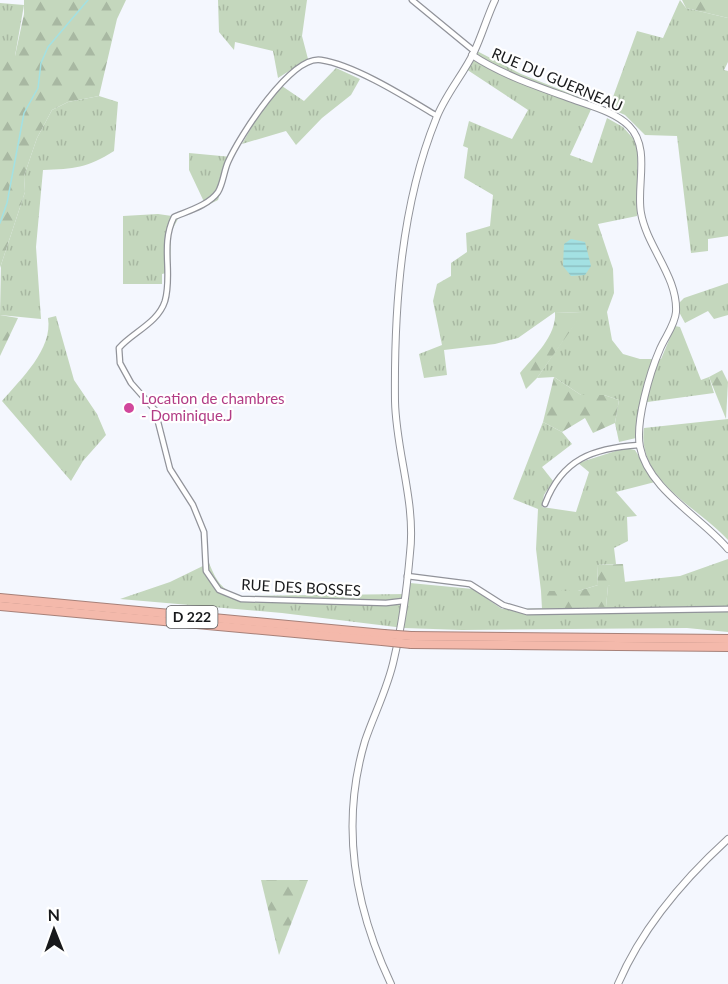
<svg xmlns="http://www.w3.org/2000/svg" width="728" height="984" font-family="Lato,sans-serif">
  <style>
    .grass { fill: url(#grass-tufts) }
    .forest { fill: url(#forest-firs) }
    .water { fill: url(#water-rules) }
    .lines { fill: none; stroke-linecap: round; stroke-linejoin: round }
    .stream { stroke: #a3e1e3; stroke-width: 1.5 }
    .street-casing { stroke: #91939a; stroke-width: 7 }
    .secondary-casing { stroke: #91939a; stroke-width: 8 }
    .highway-casing { stroke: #a78179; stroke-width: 10 }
    .street { stroke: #fff; stroke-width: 4.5 }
    .secondary { stroke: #fff; stroke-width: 6 }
    .highway { stroke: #f4b9ab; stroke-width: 8 }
    .highway-bridge-casing { stroke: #a78179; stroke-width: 10; stroke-linecap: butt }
    .highway-bridge { stroke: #f4b9ab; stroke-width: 8 }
    .hotel-dot { fill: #d1479c; stroke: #fff; stroke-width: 2 }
    .labels { text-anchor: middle; stroke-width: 4.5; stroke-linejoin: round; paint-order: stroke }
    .shield { fill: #fff; stroke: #5d5e5f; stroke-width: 1.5 }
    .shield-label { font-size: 14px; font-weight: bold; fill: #18191b }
    .street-label { font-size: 15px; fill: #18191b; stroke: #fff }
    .hotel-label { font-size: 15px; fill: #b23c85; stroke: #fff; text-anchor: start }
  </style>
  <defs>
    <pattern id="grass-tufts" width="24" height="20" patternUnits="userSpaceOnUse" patternTransform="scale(1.5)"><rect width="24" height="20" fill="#c4d7bd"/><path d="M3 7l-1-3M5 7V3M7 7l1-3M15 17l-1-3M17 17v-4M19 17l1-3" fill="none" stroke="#a8b8a2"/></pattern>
    <pattern id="forest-firs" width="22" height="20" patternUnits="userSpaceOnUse" patternTransform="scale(1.5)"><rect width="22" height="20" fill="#c4d7bd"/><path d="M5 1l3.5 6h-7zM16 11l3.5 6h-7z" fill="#a8b8a2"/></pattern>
    <pattern id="water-rules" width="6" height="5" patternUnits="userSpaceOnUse" patternTransform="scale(1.5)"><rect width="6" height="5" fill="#a3e1e3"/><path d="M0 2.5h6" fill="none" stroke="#8cc0c2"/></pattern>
  </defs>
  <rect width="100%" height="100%" fill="#f4f7fe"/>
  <g class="grass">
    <polygon points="218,0 307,0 302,36 308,59 278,78 273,51 235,42 234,50 219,32"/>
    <polygon points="680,0 686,8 728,18 728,62 724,70 728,71 728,236 708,239 708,251 691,253 677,136 645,135 625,115 609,108 637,31 663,38"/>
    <polygon points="0,3 24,5 15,56 0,56"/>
    <polygon points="477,51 521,74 594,103 570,155 592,163 607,118 623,127 638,144 637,216 598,224 613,269 614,293 607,312 612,340 623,354 640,359 661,359 675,326 680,327 701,380 709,377 714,393 640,403 636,438 619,442 615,423 619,400 604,395 581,395 554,377 537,378 582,313 555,312 518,338 495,344 444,350 447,375 424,378 419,354 442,345 433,301 437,284 451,276 451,263 467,252 466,233 490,226 493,195 464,178 468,148 463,146 469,121 512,139 528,110 466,69"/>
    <polygon points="336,68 360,79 351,95 322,118 296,145 286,131 242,144 259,114 282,86 304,101"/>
    <path d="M99 96 118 102 114 151C87 168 74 169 43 170L36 247 41 319 0 315 1 265 25 192 24 176 37 138 52 110 68 102Z"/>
    <polygon points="189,153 232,157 218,200 206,206 189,170"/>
    <polygon points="158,214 179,217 171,232 170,272 162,274 162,284 123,284 123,216"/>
    <polygon points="728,283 728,315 714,319 708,311 685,323 679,312 679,303 684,298"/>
    <path d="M56 316 74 380 97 414 106 435 83 461 71 481 2 401C21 379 53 349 48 318Z"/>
    <path d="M728 419V540C699 508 636 480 644 428Z"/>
    <polygon points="543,422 562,432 572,444 542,467 553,481 544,495 542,507 576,512 589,472 578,463 625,448 635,450 655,482 616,492 637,516 627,517 628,541 614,548 616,564 597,565 598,585 578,591 541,591 536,549 538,509 513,499"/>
    <path d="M728 559V632L687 628 462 630 404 628 282 613 120 599 170 582 209 563C216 580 221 590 240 596L408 594 410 583 473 589 502 609 606 607 608 586 614 583 680 576Z"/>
  </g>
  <g class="forest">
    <polygon points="24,0 126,0 117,19 99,96 68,102 52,110 37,138 24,176 25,192 0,268 0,56 15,56 24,14"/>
    <polygon points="682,0 728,0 728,18 686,8"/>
    <path d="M555 312 583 313 537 378 526 389 520 373C534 356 557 336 555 312Z"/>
    <polygon points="0,315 18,318 0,356"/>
    <polygon points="722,370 728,382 726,419 709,377"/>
    <polygon points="554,377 581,395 604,395 619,400 615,423 593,433 585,418 562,432 543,422"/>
    <polygon points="623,564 625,582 608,586 606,607 542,609 541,591 578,591 598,585 597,565"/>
    <polygon points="261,880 308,880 279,955"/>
  </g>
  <polygon class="water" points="571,239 585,242 591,266 585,275 571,276 563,266 564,244"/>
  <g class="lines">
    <polyline class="stream" points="0,223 7,203 24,113 38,88 41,63 48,47 88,0"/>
    <g class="street-casing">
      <g id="street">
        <polyline points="412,0 474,51"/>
        <path d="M545 504C562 459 593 448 639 445"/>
        <polyline points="407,576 470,584 503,605 527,612 728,609"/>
        <path d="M403 601 386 603 241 599 219 590 206 571 204 532 193 505 170 469 155 410 131 383 120 363 119 348C133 332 158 323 165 301 173 273 160 245 174 217 188 211 209 205 218 192 223 184 224 171 228 162 239 137 291 55 321 60 355 65 407 98 437 116"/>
      </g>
    </g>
    <g class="secondary-casing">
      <g id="secondary">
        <path d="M472 55C502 75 539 87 572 99 591 106 615 112 629 126 651 148 636 186 641 213 647 247 678 277 676 312 675 325 665 337 660 349 650 372 635 422 640 447 648 489 702 518 728 549"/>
        <path d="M391 984C354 906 340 825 365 741 374 714 388 688 394 659 402 625 407 588 410 553 416 502 396 452 395 401 394 308 401 205 436 119 445 95 463 75 474 52 482 35 487 17 495 0"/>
        <path d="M618 984C642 928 683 880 728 839"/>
      </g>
    </g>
    <g class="highway-casing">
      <g id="highway">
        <polyline points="0,598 384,634"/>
        <polyline points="0,606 382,641"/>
        <polyline points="411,636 728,639"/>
        <polyline points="411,644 728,647"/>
      </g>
    </g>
    <use href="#street" class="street"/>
    <use href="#secondary" class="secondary"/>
    <use href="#highway" class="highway"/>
    <g class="highway-bridge-casing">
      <g id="highway-bridge">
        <polyline points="384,634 411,636"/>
        <polyline points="382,641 411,644"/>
      </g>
    </g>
    <use href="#highway-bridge" class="highway-bridge"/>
  </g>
  <circle class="hotel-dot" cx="129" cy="408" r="6"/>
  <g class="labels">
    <rect class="shield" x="166.5" y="606" width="51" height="22" rx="4.5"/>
    <g class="shield-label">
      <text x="192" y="622">D 222</text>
    </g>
    <g class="street-label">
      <text transform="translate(557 80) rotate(23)" y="5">RUE DU GUERNEAU</text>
      <text transform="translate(301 588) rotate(3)" y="5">RUE DES BOSSES</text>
    </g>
    <g class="hotel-label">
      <text x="141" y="404">Location de chambres<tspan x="141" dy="17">- Dominique.J</tspan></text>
    </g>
  </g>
  <g transform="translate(54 930) rotate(359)" stroke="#ffffff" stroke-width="4.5" paint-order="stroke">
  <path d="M0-4.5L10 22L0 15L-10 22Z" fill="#18191b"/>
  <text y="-9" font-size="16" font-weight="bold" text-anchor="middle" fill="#18191b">N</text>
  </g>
</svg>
